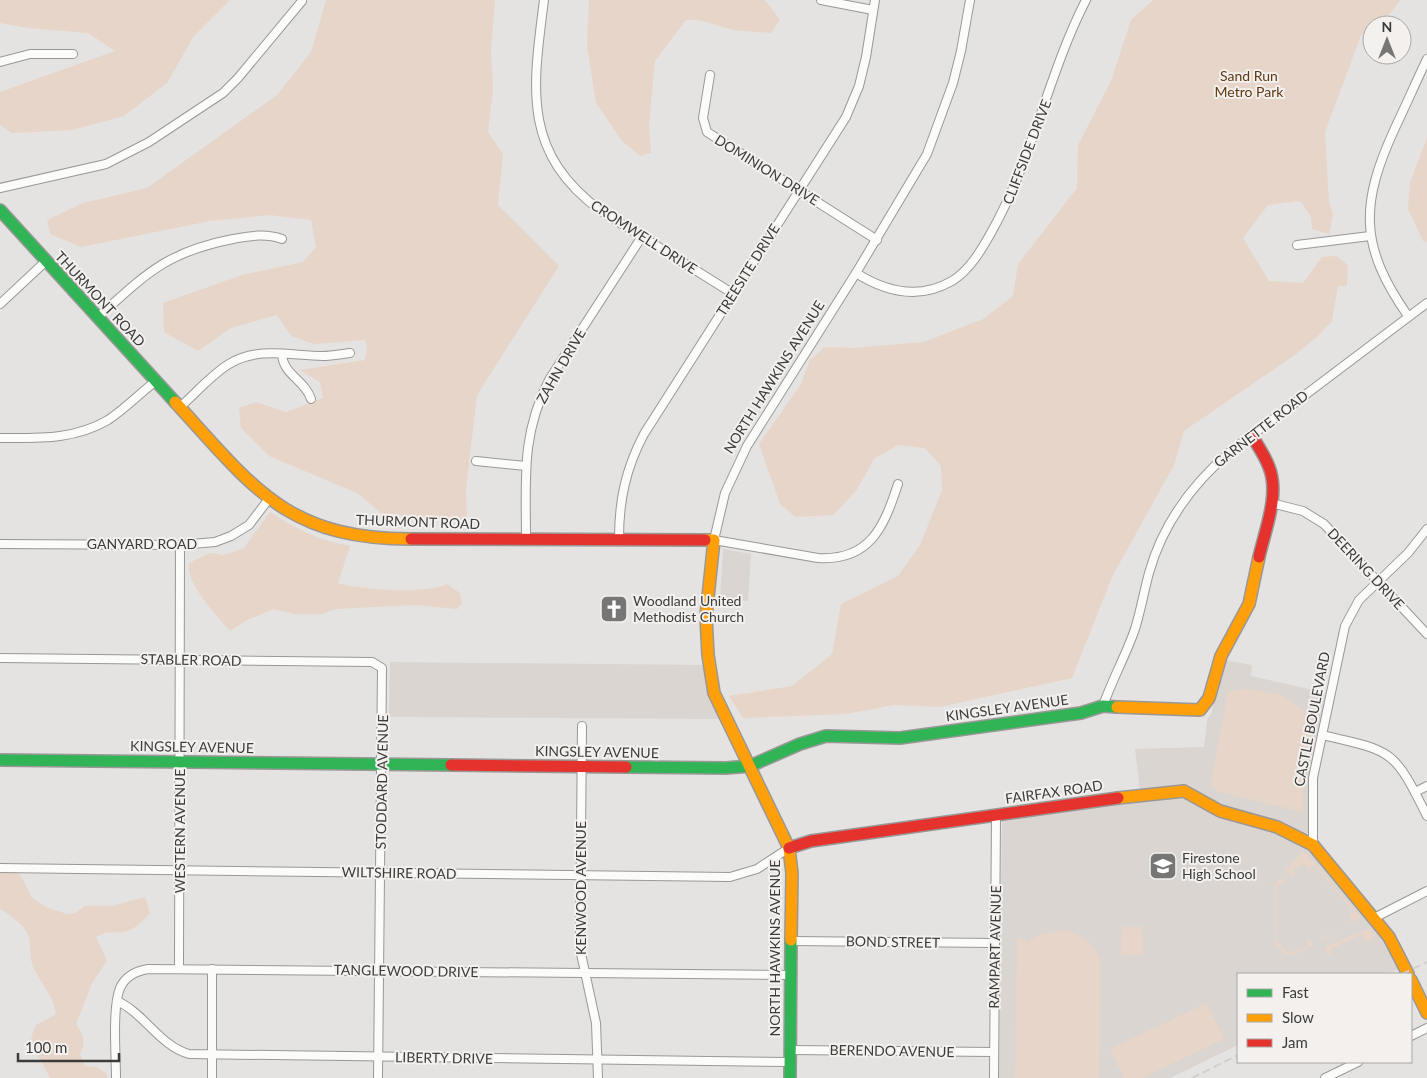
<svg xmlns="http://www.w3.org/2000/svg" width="1427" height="1078" font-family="Lato,sans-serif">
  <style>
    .built { fill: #dad5d0 }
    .green { fill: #e6d5c8 }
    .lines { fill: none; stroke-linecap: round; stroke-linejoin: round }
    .street-casing { stroke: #999897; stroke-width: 10 }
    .fast-casing { stroke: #999897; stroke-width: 14 }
    .slow-casing { stroke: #999897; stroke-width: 14 }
    .jam-casing { stroke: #999897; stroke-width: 14 }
    .street { stroke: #fbfbfa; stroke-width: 8 }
    .fast { stroke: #30b455; stroke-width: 11 }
    .slow { stroke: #ff9f0a; stroke-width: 11 }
    .jam { stroke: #e5322d; stroke-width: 11 }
    .rail { stroke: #d1d0cf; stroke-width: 2; stroke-dasharray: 8 4; stroke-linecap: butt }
    .labels { text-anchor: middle; stroke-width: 4; stroke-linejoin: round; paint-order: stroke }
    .park-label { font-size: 14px; fill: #603912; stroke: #f3f0ed }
    .street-label { font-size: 14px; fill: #3d3c3b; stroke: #f3f0ed }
    .poi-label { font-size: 14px; fill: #3d3c3b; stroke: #f3f0ed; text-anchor: start }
  </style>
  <rect width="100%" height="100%" fill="#e5e3e1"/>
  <g class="built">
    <polygon points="723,549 751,554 748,601 720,600"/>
    <polygon points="1224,660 1252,665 1251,676 1326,693 1309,779 1310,831 1306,834 1309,849 1378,928 1399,969 1387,974 1238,974 1238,1045 1170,1078 999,1078 1002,818 1141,799 1135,749 1204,747 1207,720 1212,712 1215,687"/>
    <polygon points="390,662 709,665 725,719 389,717"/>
  </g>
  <g class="green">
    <polygon points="0,0 230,0 193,37 168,82 124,116 72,130 12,133 0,125 0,92 115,51 88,33 28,28 0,23"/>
    <polygon points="326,0 495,0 491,51 493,91 488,132 503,154 498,205 559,266 477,395 466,490 467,522 381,513 357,493 269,456 241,428 239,408 256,402 286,412 323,398 320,382 300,370 365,360 367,348 365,340 314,344 291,336 277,315 231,328 198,351 164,332 163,303 242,275 303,262 316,247 311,220 270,215 210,221 81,247 50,234 47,220 83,203 147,188 277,95 311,52"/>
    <polygon points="589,0 765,0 780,20 771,33 733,30 699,20 686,20 655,61 649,125 651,153 640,156 622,141 596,103 587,46"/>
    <polygon points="1153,0 1400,0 1391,13 1361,35 1325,132 1329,202 1333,215 1329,234 1312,229 1311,217 1301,202 1298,201 1268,205 1243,238 1269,281 1303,283 1322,257 1336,256 1348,265 1347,286 1338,286 1332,321 1317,337 1296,354 1184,431 1174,465 1112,577 1072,678 940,707 894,705 846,714 743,718 729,696 792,686 832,654 841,604 898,576 920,545 942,490 941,466 925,448 898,445 874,459 856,491 833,515 796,517 780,504 759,444 801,384 810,360 825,347 854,348 924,342 983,319 1013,296 1018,264 1077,188 1078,145 1111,81 1131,20"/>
    <polygon points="1427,138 1427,242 1423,241 1408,209 1410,183"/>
    <path d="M270 512C296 529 320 541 350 546L338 583C358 590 430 594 447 584L460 593 462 603 457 609 415 605 336 609 322 614H295L274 609 247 620 230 631C216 615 186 584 189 563L210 553 224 555 244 548Z"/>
    <polygon points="1247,689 1283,696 1313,717 1303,786 1303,812 1217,791 1211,783 1228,691"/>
    <polygon points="1304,851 1361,917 1324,939 1319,938 1320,933 1324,938 1352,922 1350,915 1354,912 1314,866 1308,869 1304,864 1292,870 1294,875 1292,876 1285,870"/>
    <path d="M17 872 23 879 31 897 46 907 67 914 75 913 85 906H112L145 897 150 913C145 919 136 928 128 931 116 934 107 930 96 937L107 961 92 983 76 1024C84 1036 86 1041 80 1054L85 1066 97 1067 107 1074V1078H50L30 1040 36 1025 56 1014C54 996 40 983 33 966 28 954 33 938 24 928 18 921 8 913 0 909V873Z"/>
    <polygon points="1281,877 1284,884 1277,886 1276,942 1281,943 1281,947 1290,953 1293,948 1295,953 1308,946 1306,941 1309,940 1312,942 1312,946 1294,955 1283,954 1275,942 1275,884"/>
    <polygon points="1122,927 1142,927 1143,955 1121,955"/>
    <polygon points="1370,928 1374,936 1365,941 1361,935 1329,950 1331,955 1327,955 1324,947"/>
    <path d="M1063 930C1082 935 1096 944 1101 963L1099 1078H1015L1017 939H1026V944L1037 936Z"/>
    <polygon points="1207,1003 1224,1039 1142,1078 1124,1078 1110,1049"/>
  </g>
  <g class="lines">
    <g class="street-casing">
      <g id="street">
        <path d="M544 0C533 87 521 152 601 211L732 293"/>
        <polyline points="821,0 873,10"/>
        <polyline points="0,62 30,54 73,54"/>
        <polyline points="710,75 703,118 707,132 877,240"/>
        <polyline points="0,188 106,164 149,142 223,93 238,78 302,1"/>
        <polyline points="1297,245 1370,236"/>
        <path d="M856 273C886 292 919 300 952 281 970 270 982 249 992 231 1033 158 1048 74 1086 0"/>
        <polyline points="0,304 45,262"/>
        <path d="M1408 316C1359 246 1360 204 1395 128 1406 105 1416 82 1427 59"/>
        <path d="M97 318C146 274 166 252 233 239 250 236 265 233 282 239"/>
        <path d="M282 354C283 375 305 380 311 399"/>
        <path d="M180 407C196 393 211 375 229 364 258 346 292 356 323 356 332 356 341 354 350 353"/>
        <path d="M0 438C38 438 74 440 108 420 125 409 140 393 156 381"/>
        <polyline points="476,461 526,466"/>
        <path d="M898 484C884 527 870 561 818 558L714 540 725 493 747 446 856 273 927 154 953 83 961 51 970 0"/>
        <polyline points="1271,503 1303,511 1324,524 1427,634"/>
        <path d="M619 538C619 500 626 468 644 434L846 117 859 86 866 57 875 0"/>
        <path d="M526 539C526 479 521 435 549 380L641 238"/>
        <polyline points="0,544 180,545 215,542 231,536 249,525 268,500"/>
        <polyline points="0,658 372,662 382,668 378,1078"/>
        <path d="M1103 706C1112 680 1126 655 1135 629 1141 610 1144 591 1149 573 1163 523 1192 484 1231 451L1427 303"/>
        <polyline points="582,726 580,949 596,1023 598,1078"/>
        <path d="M1322 735C1394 751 1394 750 1427 816"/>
        <polyline points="1415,792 1427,786"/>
        <polyline points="1313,845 1313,778 1345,626 1359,600 1408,553 1427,529"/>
        <polyline points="0,868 730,877 757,869 789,848"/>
        <polyline points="1374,918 1427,891"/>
        <polyline points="791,941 995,943"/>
        <polyline points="179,968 180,545"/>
        <polyline points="212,969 212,1078"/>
        <path d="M117 1001C144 1013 160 1046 189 1054L790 1062"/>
        <polyline points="1411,1036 1427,1028"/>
        <polyline points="790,1050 993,1052"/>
        <path d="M116 1078C116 1055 112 1008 120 988 125 977 136 971 148 969L790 975"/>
        <polyline points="994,1078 996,816"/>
        <polyline points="1325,1078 1358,1062"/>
      </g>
    </g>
    <g class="fast-casing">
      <g id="fast">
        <polyline points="0,210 175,402"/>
        <polyline points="0,760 451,765"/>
        <polyline points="626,767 726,768 750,766 800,744 826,736 900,738 1081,713 1103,706 1117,707"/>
        <polyline points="790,1078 791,940"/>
      </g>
    </g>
    <g class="slow-casing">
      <g id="slow">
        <path d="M175 402C253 487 286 539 411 539"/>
        <polyline points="705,540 714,540 706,616 708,655 714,693 789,848 792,873 791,940"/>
        <polyline points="1117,707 1200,710 1209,698 1221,656 1249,604 1259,557"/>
        <polyline points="1118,798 1184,791 1220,811 1277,827 1313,845 1389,937 1408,974"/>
        <polyline points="1411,980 1427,1013"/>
      </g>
    </g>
    <g class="jam-casing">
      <g id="jam">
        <path d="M1252 436C1258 446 1265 456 1269 467 1280 494 1265 530 1259 557"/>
        <polyline points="411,539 705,540"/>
        <polyline points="451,765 626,767"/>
        <polyline points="789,848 811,841 1118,798"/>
      </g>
    </g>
    <use href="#street" class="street"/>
    <use href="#fast" class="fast"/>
    <use href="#slow" class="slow"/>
    <use href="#jam" class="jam"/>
    <g class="rail">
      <polyline points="1402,974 1427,962"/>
      <polyline points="1192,1078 1238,1055"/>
    </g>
  </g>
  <defs>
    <g id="church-square" transform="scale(1.4375)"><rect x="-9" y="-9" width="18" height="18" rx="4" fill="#787675" stroke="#f3f0ed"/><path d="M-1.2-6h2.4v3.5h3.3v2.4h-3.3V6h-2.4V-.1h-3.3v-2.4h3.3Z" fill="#fff"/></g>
    <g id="school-square" transform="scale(1.4375)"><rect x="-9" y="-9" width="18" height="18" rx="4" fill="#787675" stroke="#f3f0ed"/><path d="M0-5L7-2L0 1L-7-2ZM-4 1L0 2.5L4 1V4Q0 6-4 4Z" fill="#fff"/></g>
  </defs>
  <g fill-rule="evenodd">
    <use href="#church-square" x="614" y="609"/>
    <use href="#school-square" x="1163" y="866"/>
  </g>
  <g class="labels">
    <g class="park-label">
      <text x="1249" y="81">Sand Run<tspan x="1249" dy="16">Metro Park</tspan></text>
    </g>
    <g class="street-label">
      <text transform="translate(1027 152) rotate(-69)" y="5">CLIFFSIDE DRIVE</text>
      <text transform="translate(767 170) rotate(32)" y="5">DOMINION DRIVE</text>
      <text transform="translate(644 237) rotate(33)" y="5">CROMWELL DRIVE</text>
      <text transform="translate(748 270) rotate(-58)" y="5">TREESITE DRIVE</text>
      <text transform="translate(100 299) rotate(47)" y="5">THURMONT ROAD</text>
      <text transform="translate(561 366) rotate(-60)" y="5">ZAHN DRIVE</text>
      <text transform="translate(774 377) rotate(-58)" y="5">NORTH HAWKINS AVENUE</text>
      <text transform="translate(1261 429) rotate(-38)" y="5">GARNETTE ROAD</text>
      <text transform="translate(418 522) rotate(2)" y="5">THURMONT ROAD</text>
      <text x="142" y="549">GANYARD ROAD</text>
      <text transform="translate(1366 569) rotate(47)" y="5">DEERING DRIVE</text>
      <text transform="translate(191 660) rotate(1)" y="5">STABLER ROAD</text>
      <text transform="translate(1007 708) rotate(-8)" y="5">KINGSLEY AVENUE</text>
      <text transform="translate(1312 719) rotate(-79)" y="5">CASTLE BOULEVARD</text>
      <text transform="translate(192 747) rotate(1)" y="5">KINGSLEY AVENUE</text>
      <text transform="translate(597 752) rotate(1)" y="5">KINGSLEY AVENUE</text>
      <text transform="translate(382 782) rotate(-89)" y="5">STODDARD AVENUE</text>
      <text transform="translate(1054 792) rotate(-8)" y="5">FAIRFAX ROAD</text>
      <text transform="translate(180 831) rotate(-90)" y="5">WESTERN AVENUE</text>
      <text transform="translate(399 873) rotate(1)" y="5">WILTSHIRE ROAD</text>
      <text transform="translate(581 888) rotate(-90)" y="5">KENWOOD AVENUE</text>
      <text transform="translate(893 942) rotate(1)" y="5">BOND STREET</text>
      <text transform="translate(995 947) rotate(-89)" y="5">RAMPART AVENUE</text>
      <text transform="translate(775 948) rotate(-90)" y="5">NORTH HAWKINS AVENUE</text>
      <text transform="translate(406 971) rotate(1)" y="5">TANGLEWOOD DRIVE</text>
      <text transform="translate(892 1051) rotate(1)" y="5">BERENDO AVENUE</text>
      <text transform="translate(444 1058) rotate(1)" y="5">LIBERTY DRIVE</text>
    </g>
    <g class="poi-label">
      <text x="633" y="606">Woodland United<tspan x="633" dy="16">Methodist Church</tspan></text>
      <text x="1182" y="863">Firestone<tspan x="1182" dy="16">High School</tspan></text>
    </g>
  </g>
  <rect x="1237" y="973" width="175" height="90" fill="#f3f0ed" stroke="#aaa8a6"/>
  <rect x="1247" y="989" width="25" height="8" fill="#30b455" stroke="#aaa8a6"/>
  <text x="1282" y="998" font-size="15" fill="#3d3c3b">Fast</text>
  <rect x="1247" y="1014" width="25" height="8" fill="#ff9f0a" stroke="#aaa8a6"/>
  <text x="1282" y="1023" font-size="15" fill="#3d3c3b">Slow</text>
  <rect x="1247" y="1039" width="25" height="8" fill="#e5322d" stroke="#aaa8a6"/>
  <text x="1282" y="1048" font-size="15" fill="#3d3c3b">Jam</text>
  <g transform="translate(1387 40)"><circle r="24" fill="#f3f0ed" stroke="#aaa8a6"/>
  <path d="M0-4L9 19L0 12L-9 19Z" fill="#787675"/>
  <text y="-8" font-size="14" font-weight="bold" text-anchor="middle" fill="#3d3c3b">N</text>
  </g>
  <path d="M18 1053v8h101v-8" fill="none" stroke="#3d3c3b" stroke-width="2.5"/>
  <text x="25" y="1053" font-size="15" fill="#3d3c3b" stroke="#f3f0ed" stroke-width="4" paint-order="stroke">100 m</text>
</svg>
